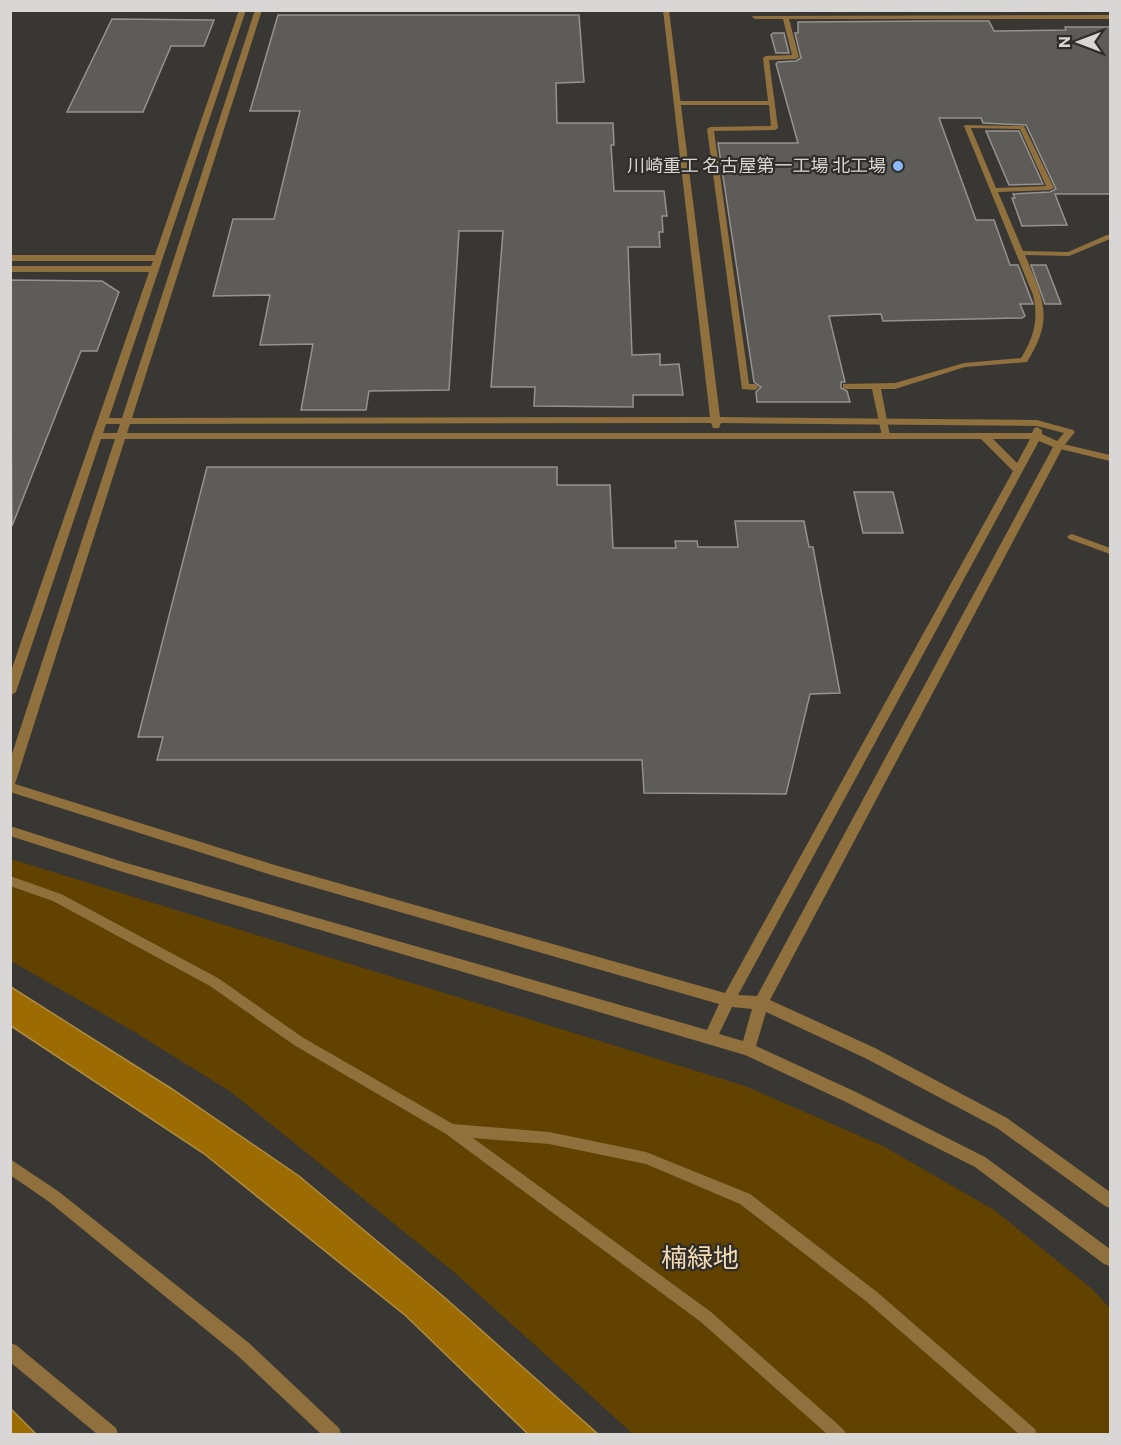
<svg xmlns="http://www.w3.org/2000/svg" width="1121" height="1445" font-family="Commissioner,'Noto Sans JP',sans-serif">
  <style>
    .green { fill: #614201 }
    .water { fill: #9c6c02; stroke: #ae8c41; stroke-width: 1.5 }
    .building { fill: #5e5c59; stroke: #95928f; stroke-width: 1.5 }
    .lines { fill: none; stroke-linecap: round; stroke-linejoin: round }
    .service { fill: #90703c; fill-rule: evenodd }
    .minor { fill: #90703c; fill-rule: evenodd }
    .tertiary { fill: #90703c; fill-rule: evenodd }
    .poi-dot { fill: #8cb9fc; stroke: #2f2d2a; stroke-width: 2 }
    .labels { text-anchor: middle; stroke-width: 4.5; stroke-linejoin: round; paint-order: stroke }
    .far-poi-label { font-size: 18px; fill: #d8d7d5; stroke: #2f2d2a; text-anchor: end }
    .near-park-label { font-size: 26px; fill: #f5dbb4; stroke: #2f2d2a }
  </style>
  <rect width="100%" height="100%" fill="#393734"/>
  <polygon class="green" points="11,859 745,1086 883,1146 994,1210 1091,1288 1110,1308 1110,1434 633,1434 454,1272 231,1092 133,1031 11,961"/>
  <g class="water">
    <polygon points="11,987 172,1089 299,1176 444,1297 598,1434 528,1434 406,1316 203,1153 11,1026"/>
    <polygon points="10,1409 11,1409 36,1434 11,1434"/>
  </g>
  <g class="building">
    <polygon points="278,15 579,15 584,82 556,83 557,123 613,123 614,145 611,145 614,191 664,191 667,216 662,216 663,232 659,232 660,247 628,247 632,355 660,354 660,365 679,364 683,395 633,395 633,407 534,406 535,387 491,387 503,231 459,231 449,390 369,391 366,410 301,410 313,344 260,345 270,295 213,296 233,219 274,219 300,111 250,111"/>
    <polygon points="112,19 214,20 204,46 171,46 143,112 67,112"/>
    <polygon points="937,21 989,21 994,31 1066,30 1065,27 1110,27 1110,194 1055,194 1067,225 1022,226 1012,198 1015,198 1013,194 1050,192 1056,189 1026,125 983,123 981,118 939,118 976,220 994,220 1010,265 1018,265 1033,304 1020,304 1025,316 1022,318 883,321 881,314 829,316 845,382 841,382 841,388 847,391 850,402 757,402 756,392 761,387 754,382 718,143 798,143 776,64 778,62 796,61 801,58 795,33 798,33 798,22"/>
    <polygon points="773,33 784,33 789,53 776,53 771,35"/>
    <polygon points="986,131 1019,131 1043,184 1009,185"/>
    <polygon points="1031,265 1046,265 1061,304 1045,304"/>
    <polygon points="10,280 102,281 119,292 97,351 81,351 12,526"/>
    <polygon points="207,467 557,467 557,485 610,485 613,548 676,548 675,541 697,541 698,547 738,547 735,521 804,521 809,547 813,547 840,693 810,694 786,794 644,793 642,760 157,760 163,737 138,737"/>
    <polygon points="854,492 893,492 903,533 863,533"/>
  </g>
  <g class="lines">
    <g class="service">
      <polygon points="1110,15 1110,19 789,19 799,57 796,59 769,60 778,128 775,130 714,131 749,384 755,384 759,387 755,390 742,389 707,129 710,127 771,126 769,105 677,105 674,103 677,101 768,101 763,58 766,56 792,55 783,19 755,19 752,17 753,16"/>
      <path d="M965 125 1024 126 1054 188 1050 190 998 192 1023 251 1068 252 1107 235H1110V239L1069 256 1025 255C1043 299 1055 318 1027 362L965 367 895 389H881L890 436 886 439 882 436 872 389H846L843 388V384L895 383 964 363 1021 358C1034 337 1039 319 1033 295L964 126ZM971 128 1020 129 1046 186 996 188Z"/>
      <polygon points="1059,443 1110,455 1110,461 1056,448 1056,444"/>
      <polygon points="1072,534 1110,548 1110,554 1069,539 1067,537 1069,535"/>
      <polygon points="10,876 61,894 218,978 302,1037 453,1124 549,1132 646,1152 750,1194 877,1292 1035,1429 1037,1434 1019,1434 867,1302 740,1204 646,1164 549,1144 473,1138 711,1312 843,1429 846,1434 827,1434 701,1322 446,1134 294,1045 210,986 53,901 10,886"/>
    </g>
    <g class="minor">
      <polygon points="10,1159 58,1191 249,1343 339,1428 341,1434 321,1434 237,1355 48,1201 10,1175"/>
      <polygon points="10,1343 16,1345 116,1428 118,1434 97,1434 10,1362"/>
    </g>
    <path class="tertiary" d="M239 10H246L109 418H122L255 10H262L132 418 710 417 663 10H669L720 417 1037 420 1073 430 1075 432 1063 447 770 1000 875 1048 1007 1118 1110 1192V1208L1105 1206 997 1128 865 1058 766 1012 756 1046 856 1092 985 1157 1110 1249V1266L1104 1264 975 1167 846 1102 745 1055 123 872 10 836V826L123 862 707 1030 719 1004 278 877 10 792V760L115 439H101L16 692 10 696V674L149 272H10V266H151L153 261H10V255H155ZM711 423 713 428H719L721 423 1037 426 1064 433 1057 441 1042 434V430L1037 427 1034 428 1032 433H127L130 424ZM106 424H120L117 433H103ZM125 439H981L1013 471 725 993 278 866 15 784ZM993 439H1030L1017 463ZM1039 441 1053 447 757 996 738 995ZM732 1007 752 1009 743 1041 719 1034Z"/>
  </g>
  <circle class="poi-dot" cx="898" cy="166" r="6"/>
  <g class="labels">
    <g class="far-poi-label">
      <text x="886" y="172">川崎重工 名古屋第一工場 北工場</text>
    </g>
    <g class="near-park-label">
      <text x="700" y="1267">楠緑地</text>
    </g>
  </g>
  <rect width="1121" height="1445" fill="none" stroke="#d8d7d5" stroke-width="24"/>
  <g transform="translate(1079 42) rotate(270)" stroke="#2f2d2a" stroke-width="4.5" paint-order="stroke">
  <path d="M0-4.5L10 22L0 15L-10 22Z" fill="#d8d7d5"/>
  <text y="-9" font-size="16" font-weight="bold" text-anchor="middle" fill="#d8d7d5">N</text>
  </g>
</svg>
